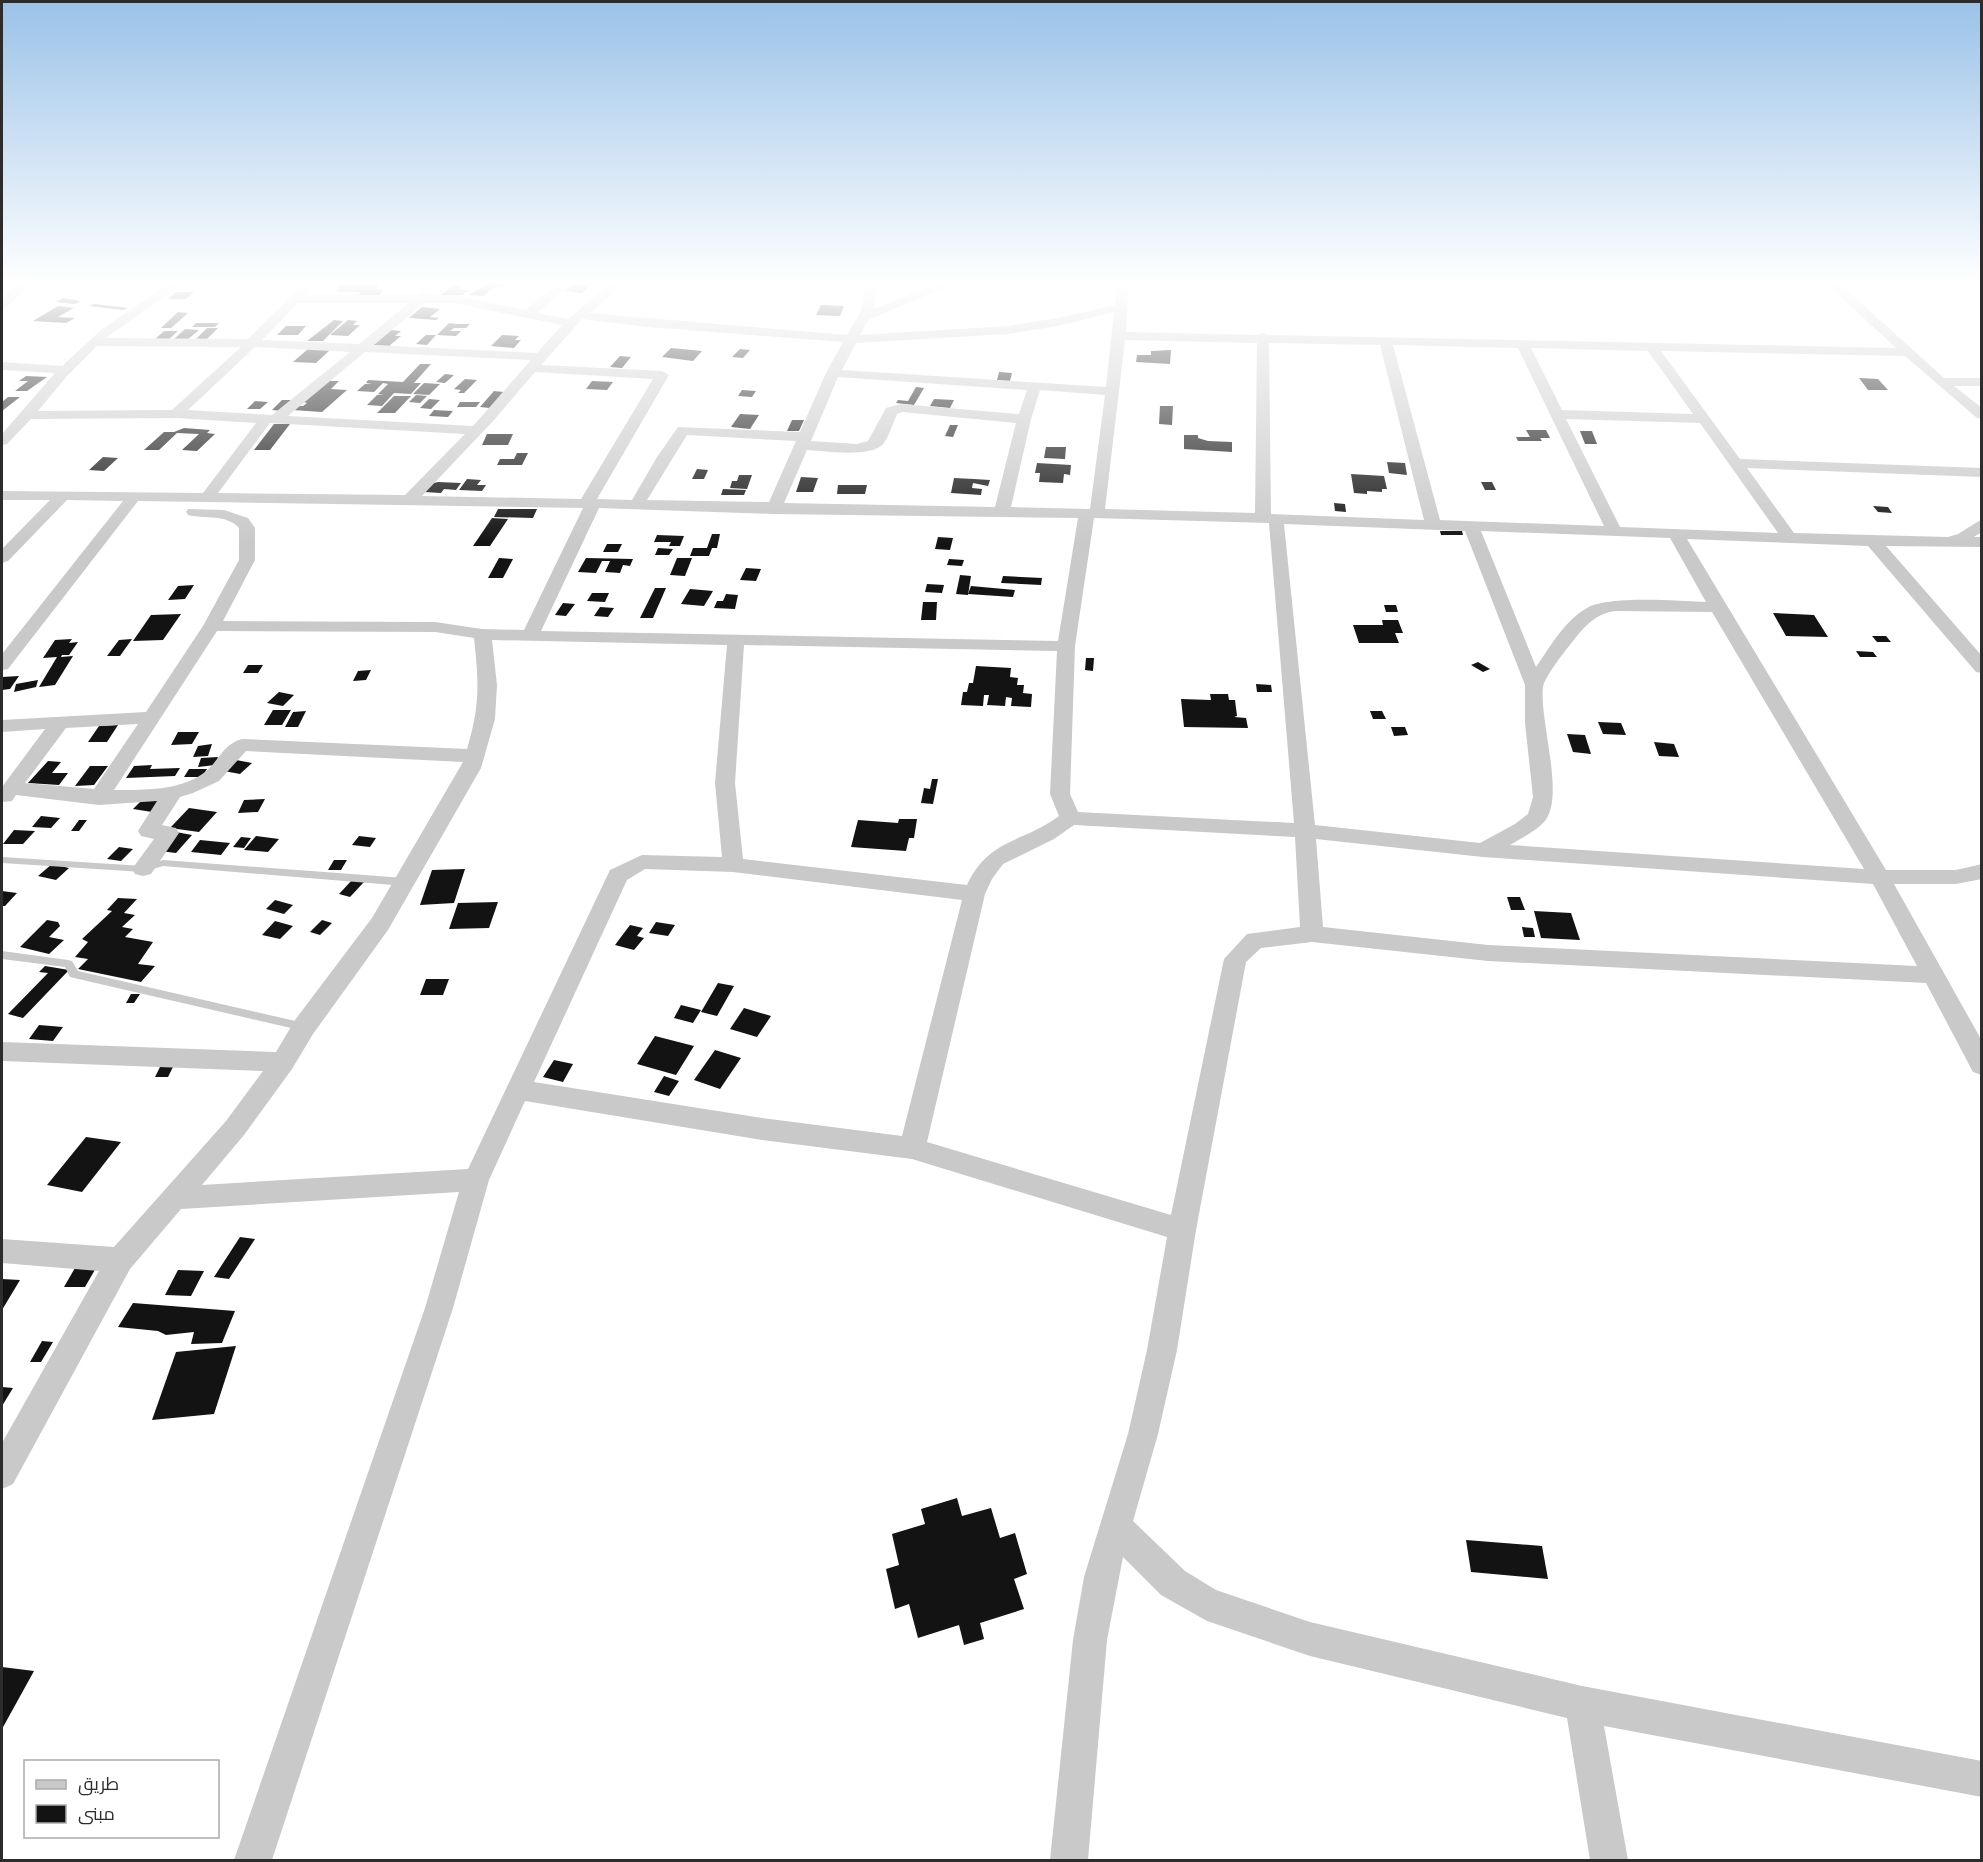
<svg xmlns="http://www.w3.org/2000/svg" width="1983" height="1862" font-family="'Varela Round',Cairo,sans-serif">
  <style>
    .building { fill: #131313 }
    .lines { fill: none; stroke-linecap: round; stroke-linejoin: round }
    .lane { fill: #c9c9c9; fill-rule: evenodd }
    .street { fill: #c9c9c9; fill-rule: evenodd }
  </style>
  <rect width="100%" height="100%" fill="#fff"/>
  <g class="building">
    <polygon points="339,283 379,283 377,290 382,289 380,295 359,296 360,292 336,292"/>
    <polygon points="490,283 505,284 501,287 495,287 483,296 469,295"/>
    <polygon points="574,283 595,283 582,293 565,291"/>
    <polygon points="454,285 462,286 459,289 469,290 462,295 441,295"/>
    <polygon points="176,292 194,292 186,299 168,299"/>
    <polygon points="63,298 81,301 74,304 56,302"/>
    <polygon points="94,304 128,308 123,310 89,306"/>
    <polygon points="821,305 844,306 840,316 816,315"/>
    <polygon points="58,306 74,308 58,317 75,318 66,323 33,321"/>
    <polygon points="422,307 440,309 430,317 439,318 436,320 409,318"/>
    <polygon points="178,312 188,313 171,328 161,328"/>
    <polygon points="334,320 343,321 323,341 307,341"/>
    <polygon points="348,320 357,321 353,325 360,325 348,336 330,335"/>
    <polygon points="196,323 219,323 215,327 192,327"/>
    <polygon points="449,323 458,324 470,324 466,328 454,328 450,331 461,331 456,336 437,335"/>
    <polygon points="286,326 306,326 298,335 277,335"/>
    <polygon points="207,328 218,328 205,341 194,341"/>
    <polygon points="185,329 199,330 187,340 173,340"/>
    <polygon points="390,330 401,331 395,336 401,336 389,346 372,345"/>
    <polygon points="164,331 178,331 168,340 154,340"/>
    <polygon points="426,335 436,335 427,345 416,344"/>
    <polygon points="502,335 519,336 515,340 521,340 514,348 491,346"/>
    <polygon points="671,348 702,351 693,361 662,357"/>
    <polygon points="308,349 330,350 316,363 293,362"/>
    <polygon points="740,349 750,350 743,358 732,357"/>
    <polygon points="1171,350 1170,364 1136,362 1137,355 1151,355 1151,351"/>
    <polygon points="620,356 631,357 622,368 610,367"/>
    <polygon points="420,364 431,364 414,383 421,383 411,394 394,393 382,406 367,405 377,395 384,394 378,394 388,384 383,383 374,392 357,391 365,384 372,384 366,383 368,380 403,382"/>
    <polygon points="999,372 1012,373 1010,381 997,380"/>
    <polygon points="445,374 454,375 445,383 436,382"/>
    <polygon points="26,376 47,377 27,391 15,391 28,381 19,381"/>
    <polygon points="1859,378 1878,379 1888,390 1868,390"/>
    <polygon points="465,379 477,380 464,393 458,393 461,390 454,389"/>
    <polygon points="328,381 339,381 331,389 347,390 322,412 292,410 297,406 303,406 307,403 303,402"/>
    <polygon points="592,381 613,382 607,390 586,389"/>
    <polygon points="424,383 440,384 429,395 413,394"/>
    <polygon points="916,387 924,388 914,405 896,403 898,400 908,401"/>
    <polygon points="742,390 756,391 752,397 738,396"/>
    <polygon points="494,391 504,392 490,408 480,407"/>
    <polygon points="416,395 427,396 420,403 409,402"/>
    <polygon points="394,396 411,396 395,413 377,413"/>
    <polygon points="8,397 20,397 2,411 2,402"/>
    <polygon points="429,399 440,400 431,409 420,408"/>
    <polygon points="934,399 954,400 950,408 930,406"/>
    <polygon points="282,400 293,400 282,411 272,410"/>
    <polygon points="255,401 268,402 260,409 247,409"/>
    <polygon points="460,402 480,402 476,407 457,407"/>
    <polygon points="1160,406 1173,406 1172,425 1159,424"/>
    <polygon points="434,410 453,411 448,417 429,416"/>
    <polygon points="740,414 759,415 750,429 731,427"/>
    <polygon points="792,420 804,420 799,431 787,431"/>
    <polygon points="274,424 290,424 270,450 254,450"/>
    <polygon points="950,425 958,425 953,437 945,436"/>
    <polygon points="184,428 210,430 207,433 215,434 197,451 182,450 199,434 177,433 159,450 144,450 164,432 174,432"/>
    <polygon points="1526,430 1546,430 1550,438 1540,438 1542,441 1518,441 1516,437 1530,437"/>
    <polygon points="1580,431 1592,431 1597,444 1585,444"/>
    <polygon points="487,434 513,434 508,445 482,445"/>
    <polygon points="1184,435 1198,435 1198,438 1208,441 1232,442 1232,452 1184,449"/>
    <polygon points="1046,447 1066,447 1065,459 1044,458"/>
    <polygon points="517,453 528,453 522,465 497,465 500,459 514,459"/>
    <polygon points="103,457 118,458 104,471 89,470"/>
    <polygon points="1387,462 1405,463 1407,475 1389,473"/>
    <polygon points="1037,463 1071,465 1070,475 1064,474 1063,483 1039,482 1040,473 1035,473"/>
    <polygon points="697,469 708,470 704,479 692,479"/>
    <polygon points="1351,474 1384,476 1387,489 1382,489 1382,492 1367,491 1367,494 1354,493"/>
    <polygon points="739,475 752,475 747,489 730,488 732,481 737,481"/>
    <polygon points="801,477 818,478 813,492 796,492"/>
    <polygon points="954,478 974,479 990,480 988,486 973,483 972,488 982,489 981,495 951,493"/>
    <polygon points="467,479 481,480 477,485 486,485 482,491 459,490"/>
    <polygon points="438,482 461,483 456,490 444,489 441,493 424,492 430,484"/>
    <polygon points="1481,482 1492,482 1496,490 1485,490"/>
    <polygon points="838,485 867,485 865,494 837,494"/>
    <polygon points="723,489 746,490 744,495 721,495"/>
    <polygon points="1334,503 1345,504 1346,512 1335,511"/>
    <polygon points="1873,506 1888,507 1892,513 1878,512"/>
    <polygon points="498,509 537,509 533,518 494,517"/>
    <polygon points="492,518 508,519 490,546 473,546"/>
    <polygon points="1440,531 1462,531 1463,535 1441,535"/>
    <polygon points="712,534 720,534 717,548 712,548 709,556 690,556 693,548 707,548"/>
    <polygon points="657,535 684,536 680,546 669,546 671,542 654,542"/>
    <polygon points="938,537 953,538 950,550 935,549"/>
    <polygon points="607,544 622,544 618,552 603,552"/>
    <polygon points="658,548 673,549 669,555 655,555"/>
    <polygon points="499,558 513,559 503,578 488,578"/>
    <polygon points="586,558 633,559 630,566 623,565 620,573 605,572 610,561 602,561 596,573 578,572"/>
    <polygon points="677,558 692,558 685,576 670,575"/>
    <polygon points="949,559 964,560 962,566 947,565"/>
    <polygon points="746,568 761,569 756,581 740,580"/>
    <polygon points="960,575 971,576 968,595 956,594"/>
    <polygon points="1003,576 1042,578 1041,585 1001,583"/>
    <polygon points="927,584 944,585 942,593 925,592"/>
    <polygon points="194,585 185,599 168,600 178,586"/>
    <polygon points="971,586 1015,590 1013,597 968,594"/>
    <polygon points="655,588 666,588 653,618 640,618"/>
    <polygon points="690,589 713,591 704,606 681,604"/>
    <polygon points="592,593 609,593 605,602 587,601"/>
    <polygon points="726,594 738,595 735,609 714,608 717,601 723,601"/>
    <polygon points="923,602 937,602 936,620 921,620"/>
    <polygon points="563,603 575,604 566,616 555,615"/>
    <polygon points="1384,605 1396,605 1398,612 1386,612"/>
    <polygon points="600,607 614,608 608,617 594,616"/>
    <polygon points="1773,613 1814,615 1828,637 1786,636"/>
    <polygon points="181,614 163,640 133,641 151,615"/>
    <polygon points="1382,620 1398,620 1403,633 1395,633 1399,643 1359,643 1353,625 1383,625"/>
    <polygon points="1872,636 1886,636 1891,642 1877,642"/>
    <polygon points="72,639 69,643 78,642 69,655 62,655 61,657 73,656 55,685 39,687 57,657 43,658 55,640"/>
    <polygon points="132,639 120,656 107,656 119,640"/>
    <polygon points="1856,651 1873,652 1877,657 1860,657"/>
    <polygon points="1086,658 1094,658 1093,671 1085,670"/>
    <polygon points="1478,662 1490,669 1483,672 1471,665"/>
    <polygon points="248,665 263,665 258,673 243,673"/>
    <polygon points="976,666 1011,668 1010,677 1018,678 1017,685 1024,685 1023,693 1032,694 1031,707 1011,706 1012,698 1006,697 1005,706 987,705 989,695 984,695 983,706 961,705 963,692 967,692 969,683 973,683"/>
    <polygon points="371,670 366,680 353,681 358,671"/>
    <polygon points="19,676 10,689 2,690 2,677"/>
    <polygon points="38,680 36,687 14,692 16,684"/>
    <polygon points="1256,684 1271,685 1272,692 1257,692"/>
    <polygon points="279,692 294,695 283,706 267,703"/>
    <polygon points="1210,694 1228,694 1229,700 1235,700 1237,716 1234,717 1246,718 1248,728 1184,727 1181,699 1211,700"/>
    <polygon points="273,710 291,710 282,725 264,725"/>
    <polygon points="306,711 298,727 285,727 293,712"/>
    <polygon points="1370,711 1382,711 1386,719 1373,719"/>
    <polygon points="1598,722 1621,723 1626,735 1603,734"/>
    <polygon points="118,725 107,742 88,742 99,726"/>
    <polygon points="1391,727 1405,727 1408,735 1394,736"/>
    <polygon points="178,732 199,732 192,744 171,745"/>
    <polygon points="1567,734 1585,735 1591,754 1573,752"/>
    <polygon points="1654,742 1674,744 1679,757 1659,756"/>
    <polygon points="212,744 208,756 193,757 198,746"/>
    <polygon points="218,757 215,765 198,767 201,758"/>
    <polygon points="236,760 252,763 240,774 224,771"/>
    <polygon points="48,761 61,762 52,773 68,773 59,785 28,783"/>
    <polygon points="152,765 150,769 180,768 175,776 126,778 134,766"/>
    <polygon points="90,766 108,766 94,785 75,786"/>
    <polygon points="189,769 207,769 202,777 184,777"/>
    <polygon points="932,779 938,779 933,804 921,803 924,788 930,789"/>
    <polygon points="144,798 162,801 152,812 133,809"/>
    <polygon points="265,799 258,812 238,813 244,800"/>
    <polygon points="189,808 217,812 199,832 170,828"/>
    <polygon points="41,816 60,818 51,828 32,827"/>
    <polygon points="899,819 917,819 914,838 909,838 906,851 851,847 858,820 898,823"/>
    <polygon points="79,820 87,820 79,831 71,831"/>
    <polygon points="14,830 35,831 23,844 3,844"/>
    <polygon points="176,832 192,835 176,853 160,851"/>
    <polygon points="256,836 279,839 268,852 244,850"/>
    <polygon points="359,836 376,838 370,847 352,845"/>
    <polygon points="241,837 251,838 244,848 233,847"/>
    <polygon points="200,840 230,843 221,855 191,852"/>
    <polygon points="119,847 133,849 121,861 107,859"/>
    <polygon points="334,860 347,860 341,870 328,870"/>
    <polygon points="52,864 69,868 56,880 38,876"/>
    <polygon points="465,869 454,903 420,905 432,870"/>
    <polygon points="353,879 364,882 350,897 339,894"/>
    <polygon points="2,891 17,893 5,906 2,906"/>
    <polygon points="1507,897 1520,897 1525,910 1511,910"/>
    <polygon points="118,898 137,899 124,913 135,915 122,927 133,929 125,937 153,942 138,964 155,966 141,982 78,969 88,959 75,957 88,942 82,939 112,911 107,910"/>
    <polygon points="275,900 293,905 284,914 266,909"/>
    <polygon points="498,902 489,928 449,929 458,903"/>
    <polygon points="1534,911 1571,913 1580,940 1541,938"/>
    <polygon points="47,920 58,922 60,926 49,937 64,940 49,954 20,947"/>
    <polygon points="322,920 332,923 320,935 310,932"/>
    <polygon points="275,921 293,926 280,939 262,935"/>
    <polygon points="656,922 675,925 668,936 649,933"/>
    <polygon points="630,925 643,928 637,936 644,938 634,950 615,945"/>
    <polygon points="1522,927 1533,928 1535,937 1524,937"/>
    <polygon points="45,966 69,970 23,1018 8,1014 48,973 39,972"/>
    <polygon points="426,979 449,979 443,995 420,995"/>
    <polygon points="718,983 734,986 717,1016 701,1012"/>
    <polygon points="131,994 140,994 134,1003 126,1003"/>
    <polygon points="681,1005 701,1010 693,1023 674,1018"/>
    <polygon points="744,1008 771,1016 757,1037 730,1029"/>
    <polygon points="39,1025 63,1027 53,1041 29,1039"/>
    <polygon points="655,1036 694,1046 676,1075 637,1064"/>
    <polygon points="715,1050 741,1058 720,1089 694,1080"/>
    <polygon points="554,1060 573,1064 563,1082 543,1077"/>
    <polygon points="160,1067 173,1067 168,1077 155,1077"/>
    <polygon points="664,1076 679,1081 669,1096 654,1092"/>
    <polygon points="86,1137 121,1142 82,1192 47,1185"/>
    <polygon points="240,1237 255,1239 229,1279 214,1277"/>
    <polygon points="79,1261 100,1261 85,1287 64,1287"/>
    <polygon points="178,1270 204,1271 191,1296 165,1295"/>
    <polygon points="2,1279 20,1280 2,1310"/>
    <polygon points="133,1303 235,1311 222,1343 191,1344 194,1332 166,1335 158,1331 118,1327"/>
    <polygon points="42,1341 53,1342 41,1362 30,1362"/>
    <polygon points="236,1346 214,1414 152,1420 176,1352"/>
    <polygon points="2,1387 13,1388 2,1406"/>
    <polygon points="957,1498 962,1516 991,1508 1000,1538 1015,1533 1027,1574 1014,1579 1024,1609 980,1623 984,1639 964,1645 959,1625 918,1638 909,1604 895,1609 886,1569 899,1565 892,1534 925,1524 921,1509"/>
    <polygon points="1466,1540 1542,1546 1548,1579 1471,1572"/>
    <polygon points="2,1667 34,1671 2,1729"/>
  </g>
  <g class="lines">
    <g class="lane">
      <polygon points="2,857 143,866 163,860 405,878 410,882 405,886 163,866 143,872 2,863"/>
      <polygon points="2,951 68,960 72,961 78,971 304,1023 308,1024 310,1027 308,1030 304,1031 74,978 70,977 65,967 2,959"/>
    </g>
    <g class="street">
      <polygon points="20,283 33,283 6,307 2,308 2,298"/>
      <path d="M169 283H183L106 338 248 339 302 285 306 284 312 288 306 295H418L425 292 431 295H454L525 310 559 283H572L537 313 568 319 611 283H624L590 313 847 335 862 309 865 283H877L874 309 939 283H956L868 320 860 335 1009 326 1058 318 1115 305 1116 292 1112 283H1124L1128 292 1126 332 1258 335 1263 333 1268 335 1896 348 1826 283H1839L1944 378H1982V386H1954L1982 408V419L1977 418 1905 356 1661 351 1740 459 1982 468V477L1747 468 1794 533 1948 537 1958 534 1982 519V532L1974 537H1982V547L1886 546 1982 656V673L1976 672 1868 546 1687 539 1886 870H1956L1982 864V879L1956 884H1894L1982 1041V1075L1973 1072 1926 983 1488 961 1312 942 1261 948 1246 962 1196 1230 1177 1350 1158 1434 1133 1521 1185 1571 1216 1590 1310 1622 1582 1686 1982 1761V1797L1604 1726 1628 1860H1590L1567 1718 1310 1656 1207 1621 1161 1595 1123 1557 1107 1640 1088 1860H1050L1073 1640 1084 1577 1128 1434 1147 1350 1167 1237 912 1159 762 1140 525 1101 489 1180 453 1308 272 1860H234L425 1308 459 1192 181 1209 130 1269 13 1484 2 1489V1443L99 1271 2 1263V1239L114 1247 226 1121 263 1071 2 1061V1042L276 1052 295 1020 372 918 463 762 246 751 219 781 193 793 180 797 162 825 176 828 179 833 151 874 143 876 135 874 132 869 154 839 141 836 138 831 157 801 99 805 16 795 12 801 2 802V787L45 729 2 732V720L146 712 203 626 239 560V528C227 514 205 519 188 515L186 512 188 509 224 510 248 518 255 528V560L223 621 435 622 482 629 524 630 583 508 138 501 8 669 2 670V654L123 501 67 500 8 561 2 563V549L50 500H2V491L203 493 256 423 176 418 31 419 7 444 2 445V434L55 373 2 370V362L62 366 101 330ZM298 303H409L359 344 262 340ZM424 303H454L562 325 537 353 374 345ZM1114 312 1106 387 842 370 856 343 1009 334 1058 326ZM582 319 648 327 843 342 826 373 800 432 678 427 657 457 632 500 597 499 669 375 662 371 541 365ZM1125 340 1257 343 1255 513 1105 509ZM1269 343 1380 345 1424 520 1271 514ZM1393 345 1518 348 1604 526 1440 520ZM97 346 241 347 172 410 38 411 67 376ZM255 347 350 352 272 415 188 410ZM1531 348 1648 351 1693 414 1562 410ZM365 352 531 360 473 426 288 416ZM535 372 653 379 581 499 422 496 494 420ZM838 377 1027 390 1019 414 901 404 886 408 868 441 857 444 811 441ZM1040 390 1105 395 1090 509 1011 507 1031 419ZM902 412 1016 423 995 507 784 503 807 450C824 451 871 458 883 444 889 437 893 423 897 414ZM1566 419 1700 423 1778 533 1620 527ZM270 423 465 434 405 495 218 493ZM687 435 796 441 769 502 647 500ZM599 508 774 514 1078 518 1058 641 541 631ZM1094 518 1269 523 1294 823 1078 812 1070 794 1075 646ZM1284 524 1465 531 1525 685V723L1533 797 1528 814 1515 824 1480 843 1315 825ZM1481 531 1670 538 1706 602C1679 601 1609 595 1587 608 1565 620 1550 647 1536 667ZM1616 611 1712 612 1864 869 1510 845C1521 838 1535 832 1544 822 1566 798 1539 721 1543 687 1545 676 1565 651 1573 641 1585 626 1596 613 1616 611ZM217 631 435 632 474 638C479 684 480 705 467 749L242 739C223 744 219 761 205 772 181 791 143 790 114 790ZM492 640 727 645 715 783 722 857 642 855 610 870 468 1169 202 1185 244 1135 292 1069 313 1034 388 930 481 768 495 719 497 685ZM744 645 1057 651 1050 794 1059 816C1021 844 989 838 967 885L743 859 735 783ZM138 724 94 789 25 783 66 728ZM1074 825 1295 837 1300 927 1247 934 1224 959 1171 1215 927 1142 985 894 992 879 1003 864 1054 839ZM1316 839 1483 857 1873 884 1917 966 1488 945 1323 927ZM645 869 733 872 962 900 902 1136 762 1118 534 1082 627 880Z"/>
    </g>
  </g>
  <linearGradient id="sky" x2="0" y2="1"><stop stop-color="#9ac2e8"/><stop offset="0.52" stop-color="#fff"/><stop offset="1" stop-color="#fff" stop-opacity="0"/></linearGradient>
  <rect width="1983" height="544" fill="url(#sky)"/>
  <rect width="1983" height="1862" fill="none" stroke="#2c2c2c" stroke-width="6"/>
  <rect x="24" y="1760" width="195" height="78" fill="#ffffff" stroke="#ababab" stroke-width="1.5"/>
  <rect x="36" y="1780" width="30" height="9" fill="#c9c9c9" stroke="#ababab" stroke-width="1.5"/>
  <text x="78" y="1790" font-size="18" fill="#2c2c2c">طريق</text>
  <rect x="36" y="1805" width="30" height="18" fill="#131313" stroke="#ababab" stroke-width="1.5"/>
  <text x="78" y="1820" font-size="18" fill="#2c2c2c">مبنى</text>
</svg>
